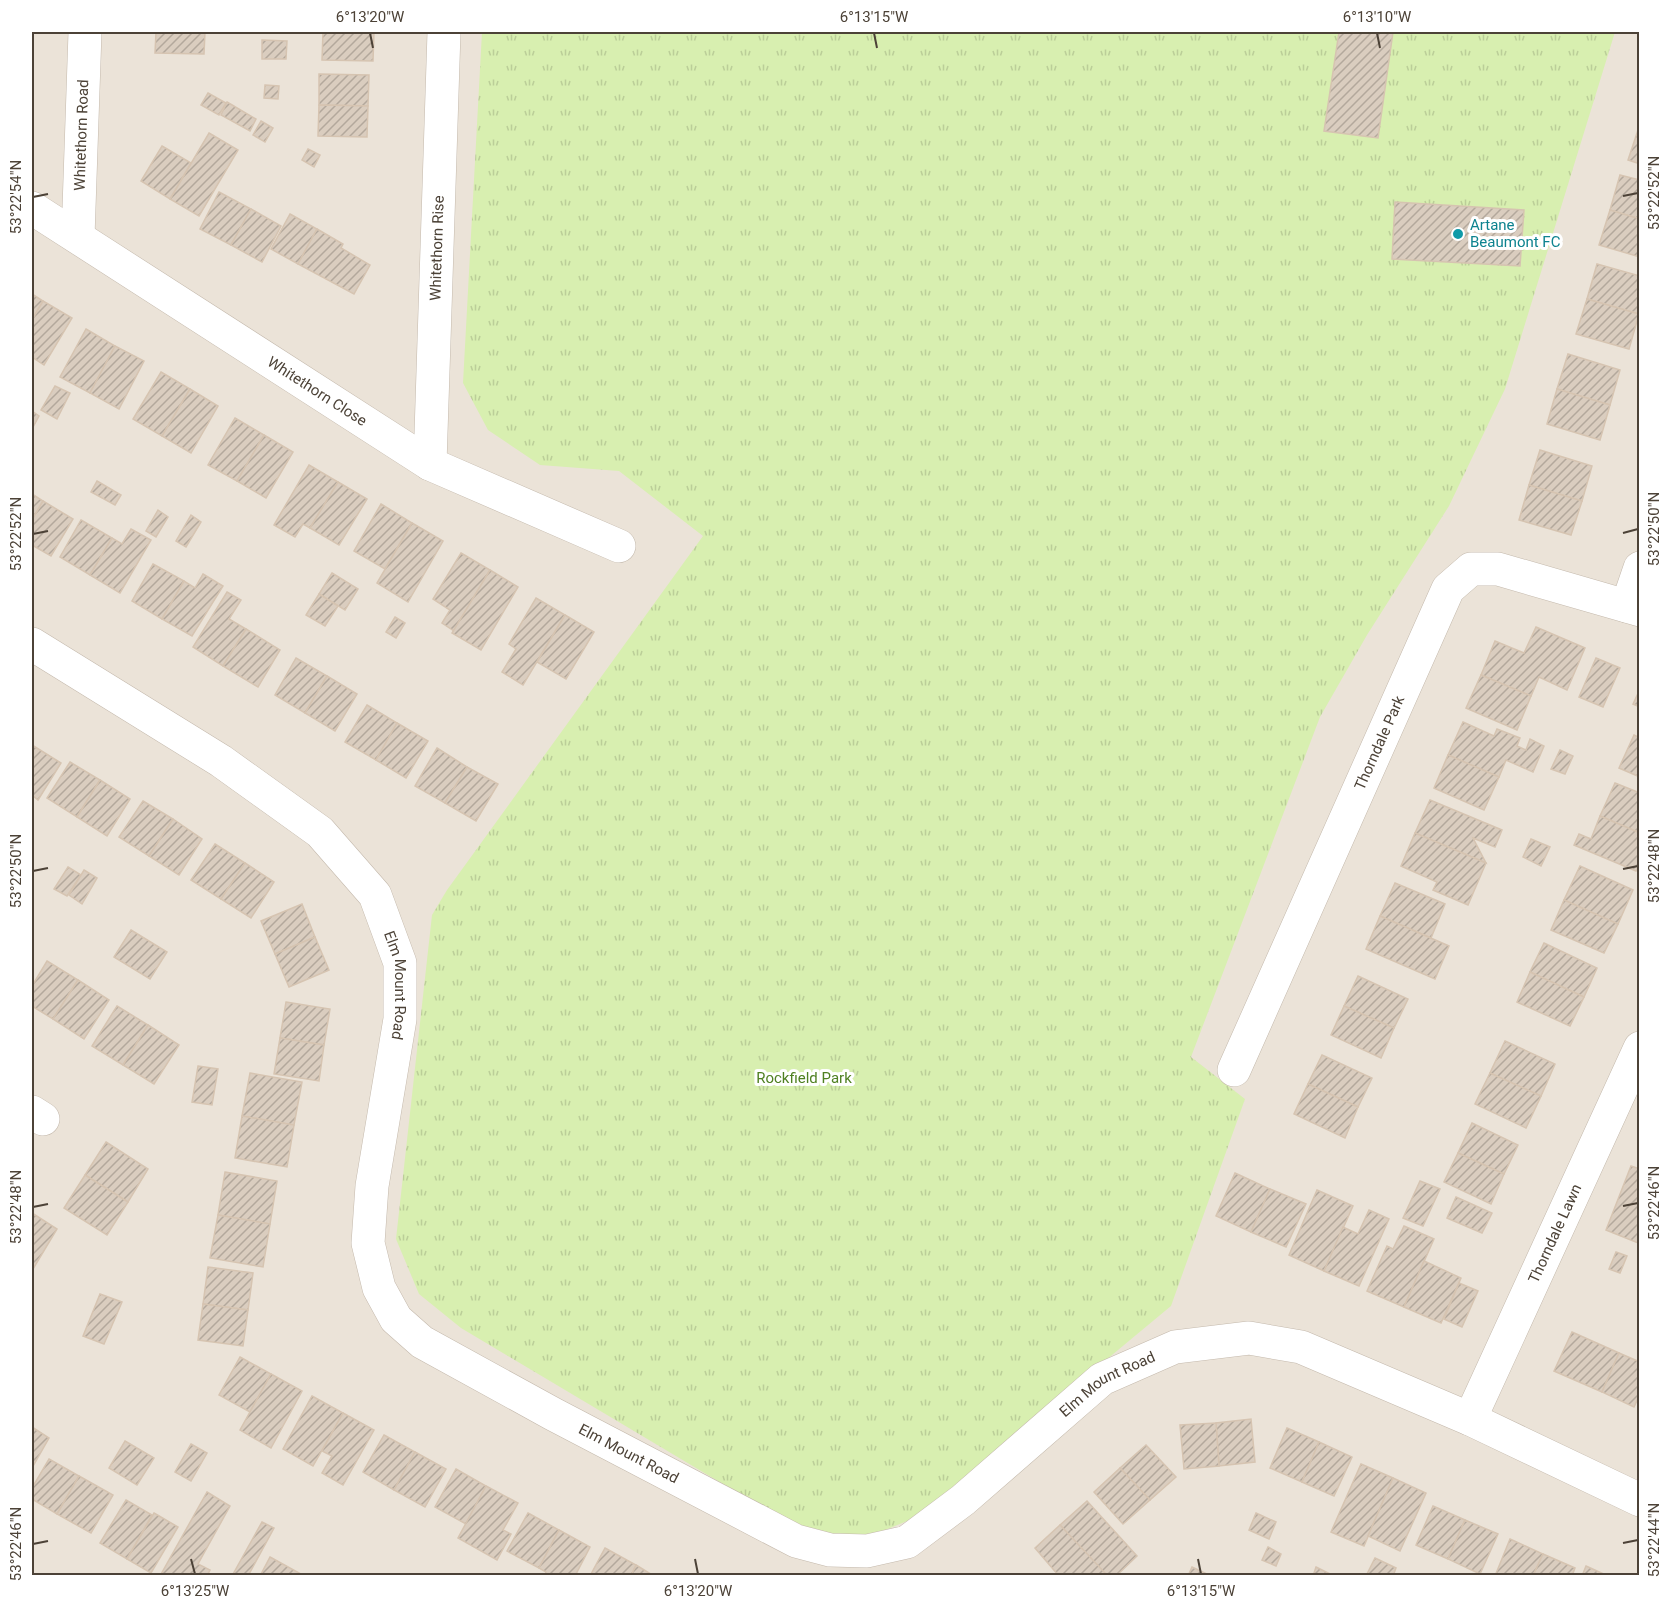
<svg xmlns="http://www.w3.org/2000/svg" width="1671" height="1607" font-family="Roboto,sans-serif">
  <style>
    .residential { fill: #ebe3d8 }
    .park { fill: url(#park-tufts) }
    .building { fill: url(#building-hatch); stroke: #d6c4b1; stroke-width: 1.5 }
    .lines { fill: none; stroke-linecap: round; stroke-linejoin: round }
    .street-casing { stroke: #c4b9ac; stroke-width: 34 }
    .street { stroke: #fff; stroke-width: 33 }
    .ticks { fill: none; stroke: #4c4237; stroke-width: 2 }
    .culture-dot { fill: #0f9aa8; stroke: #fff; stroke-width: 2 }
    .labels { text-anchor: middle; stroke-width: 6; stroke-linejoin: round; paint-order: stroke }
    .street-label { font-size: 15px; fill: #4c4237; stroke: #fff }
    .culture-label { font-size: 15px; fill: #0d838f; stroke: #fff; text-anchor: start }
    .park-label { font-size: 15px; fill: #4f8022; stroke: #fff }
    .neatline { fill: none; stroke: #4c4237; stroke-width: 2 }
    .ticks-label { font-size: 15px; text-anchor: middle; fill: #4c4237 }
  </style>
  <defs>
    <pattern id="park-tufts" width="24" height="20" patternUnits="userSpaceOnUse" patternTransform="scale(1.5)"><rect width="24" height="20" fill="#d8efb0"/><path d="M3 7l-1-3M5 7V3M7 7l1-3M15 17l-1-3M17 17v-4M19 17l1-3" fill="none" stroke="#bbce98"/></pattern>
    <pattern id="building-hatch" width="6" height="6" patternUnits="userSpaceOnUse" patternTransform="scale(1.5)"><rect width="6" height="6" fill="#dacdbf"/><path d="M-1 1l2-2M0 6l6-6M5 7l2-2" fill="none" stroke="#b3a89c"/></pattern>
  </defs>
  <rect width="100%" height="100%" fill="#f7f2eb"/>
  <rect class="residential" x="32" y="32" width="1607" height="1543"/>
  <polygon class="park" points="482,32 1615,32 1505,389 1449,506 1367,635 1320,717 1191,1057 1245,1099 1171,1306 917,1517 863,1539 802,1531 461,1328 419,1294 396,1239 432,915 447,890 703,536 619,471 540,465 488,430 463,383"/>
  <g class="building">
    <polygon points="156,32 205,32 204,54 155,53"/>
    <polygon points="323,32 374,32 373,61 322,60"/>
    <polygon points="1339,32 1393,32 1378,138 1324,131"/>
    <polygon points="262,40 287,41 286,59 262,59"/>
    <polygon points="319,74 369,75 368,106 319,105"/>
    <polygon points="265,85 279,86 278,99 264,98"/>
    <polygon points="208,93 226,103 219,115 201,105"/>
    <polygon points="227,102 256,119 250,131 221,115"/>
    <polygon points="319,105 368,106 367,137 318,136"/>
    <polygon points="261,121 273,128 265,142 253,135"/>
    <polygon points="1640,124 1640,164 1628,160"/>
    <polygon points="209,133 238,150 199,216 170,199"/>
    <polygon points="162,146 191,163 170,199 141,181"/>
    <polygon points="308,149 320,155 314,167 302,160"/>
    <polygon points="1620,175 1640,180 1640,219 1610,210"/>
    <polygon points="219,192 251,209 231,245 200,229"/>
    <polygon points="1395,202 1524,210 1520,266 1392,259"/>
    <polygon points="251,209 281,226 262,262 231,245"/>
    <polygon points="1610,210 1640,219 1640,257 1599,245"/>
    <polygon points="290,214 317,229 298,264 271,249"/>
    <polygon points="317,229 343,244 341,248 370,265 354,294 298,264"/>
    <polygon points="1597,264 1640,276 1639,314 1587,299"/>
    <polygon points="32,294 43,301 32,320"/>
    <polygon points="1587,299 1639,314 1629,349 1576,334"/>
    <polygon points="43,301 72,318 44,365 32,357 32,320"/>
    <polygon points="86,329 115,346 90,393 60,377"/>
    <polygon points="115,346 144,361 119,409 90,393"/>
    <polygon points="1568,354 1620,370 1610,405 1557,389"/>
    <polygon points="161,372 190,389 162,436 133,419"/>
    <polygon points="55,386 70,393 57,419 41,410"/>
    <polygon points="190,389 218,406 191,453 162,436"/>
    <polygon points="1557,389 1610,405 1600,440 1547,424"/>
    <polygon points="32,411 39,416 32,429"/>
    <polygon points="235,418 264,435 237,481 208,465"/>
    <polygon points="264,435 293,452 266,498 237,481"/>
    <polygon points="1540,450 1592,466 1582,501 1529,485"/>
    <polygon points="309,465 338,482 310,528 303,524 295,537 274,525"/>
    <polygon points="97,481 121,495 115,505 91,492"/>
    <polygon points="338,482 367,499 339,545 310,528"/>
    <polygon points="1529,485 1582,501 1571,535 1519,520"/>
    <polygon points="32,494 43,501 32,520"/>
    <polygon points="43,501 73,519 51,556 32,545 32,520"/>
    <polygon points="381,504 412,523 385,569 354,551"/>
    <polygon points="158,510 168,517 156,537 146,531"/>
    <polygon points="191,515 201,522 186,547 176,541"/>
    <polygon points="81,520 112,538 90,575 60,557"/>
    <polygon points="412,523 443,541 408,602 377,583"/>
    <polygon points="131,529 151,540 120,593 90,575 112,538 122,544"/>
    <polygon points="461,553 490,570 454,631 442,623 450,610 433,599"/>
    <polygon points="153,564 184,581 162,619 132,601"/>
    <polygon points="490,570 518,587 481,650 452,633"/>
    <polygon points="332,573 358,589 345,610 319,594"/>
    <polygon points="203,574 223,586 192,636 162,619 184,581 195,588"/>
    <polygon points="227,592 241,600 229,619 246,629 223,666 193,647"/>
    <polygon points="319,594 338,606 325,626 306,615"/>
    <polygon points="536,598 565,615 523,685 502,672 516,649 509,644"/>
    <polygon points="565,615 594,632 566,679 537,662"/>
    <polygon points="395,617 405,623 396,638 386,632"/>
    <polygon points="1536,627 1585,648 1567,690 1539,677 1531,696 1481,675 1495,641 1524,653"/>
    <polygon points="246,629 280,650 258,687 223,666"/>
    <polygon points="296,658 327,676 305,713 275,695"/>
    <polygon points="1596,658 1620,668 1603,707 1579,697"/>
    <polygon points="1481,675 1531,696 1517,730 1466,708"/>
    <polygon points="327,676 357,694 335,731 305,713"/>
    <polygon points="1640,689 1640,707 1633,704"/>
    <polygon points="367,705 397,723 376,760 345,742"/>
    <polygon points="1463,722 1494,736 1497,729 1520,738 1517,746 1526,750 1530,739 1544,746 1533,772 1506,760 1499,777 1448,755"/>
    <polygon points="397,723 428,741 406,778 376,760"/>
    <polygon points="1634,735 1640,738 1640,777 1619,768"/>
    <polygon points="32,745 61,763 38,800 32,795"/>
    <polygon points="437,748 467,767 445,803 415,786"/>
    <polygon points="1560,750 1573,756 1565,774 1551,769"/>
    <polygon points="1448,755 1499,777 1484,810 1434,788"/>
    <polygon points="70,762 100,780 77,817 47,798"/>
    <polygon points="467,767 498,784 476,821 445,803"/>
    <polygon points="100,780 130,799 107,836 77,817"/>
    <polygon points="1615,783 1640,793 1640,833 1600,816"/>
    <polygon points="1430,800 1502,830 1495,847 1473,838 1486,863 1415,833"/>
    <polygon points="143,801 173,819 149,856 119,837"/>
    <polygon points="1600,816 1640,833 1640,863 1636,871 1574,845 1579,834 1591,839"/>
    <polygon points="173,819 202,839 179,875 149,856"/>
    <polygon points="1415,833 1486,863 1468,905 1433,890 1437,882 1401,866"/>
    <polygon points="1531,839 1550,847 1541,866 1523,857"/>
    <polygon points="215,844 245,863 221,899 191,880"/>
    <polygon points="245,863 274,882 251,918 221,899"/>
    <polygon points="1580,866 1633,890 1618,924 1564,900"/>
    <polygon points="68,867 81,875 67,896 54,889"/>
    <polygon points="84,870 97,878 82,904 69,895"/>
    <polygon points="1395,883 1445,904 1431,938 1380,916"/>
    <polygon points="1564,900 1618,924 1604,953 1551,930"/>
    <polygon points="302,904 315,937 275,954 261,921"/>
    <polygon points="1380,916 1449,946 1435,979 1366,949"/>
    <polygon points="131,930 167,952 150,979 114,957"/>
    <polygon points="315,937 329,970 289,987 275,954"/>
    <polygon points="1544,943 1597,968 1584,997 1530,972"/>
    <polygon points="47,961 78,980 53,1019 32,1006 32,986"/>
    <polygon points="1530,972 1584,997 1570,1026 1517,1002"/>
    <polygon points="1358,976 1408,999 1394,1028 1344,1006"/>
    <polygon points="78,980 109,1000 84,1039 53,1019"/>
    <polygon points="286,1002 330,1009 324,1045 280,1038"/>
    <polygon points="117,1006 148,1025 123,1065 92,1046"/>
    <polygon points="1344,1006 1394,1028 1381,1058 1331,1035"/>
    <polygon points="148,1025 179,1045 154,1084 123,1065"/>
    <polygon points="280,1038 324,1045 319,1081 274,1074"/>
    <polygon points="1505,1041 1555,1064 1541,1096 1490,1073"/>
    <polygon points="1322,1055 1372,1078 1358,1107 1308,1084"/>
    <polygon points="198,1066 218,1069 212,1105 192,1102"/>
    <polygon points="250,1073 302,1082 294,1125 242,1116"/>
    <polygon points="1490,1073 1541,1096 1526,1128 1475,1104"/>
    <polygon points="1308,1084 1358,1107 1345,1138 1294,1114"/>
    <polygon points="242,1116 294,1125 287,1167 235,1158"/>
    <polygon points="1472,1123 1518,1145 1504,1174 1458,1153"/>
    <polygon points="106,1142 148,1169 128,1202 85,1175"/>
    <polygon points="1458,1153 1504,1174 1491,1204 1444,1182"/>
    <polygon points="1631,1166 1640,1169 1638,1243 1606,1230"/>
    <polygon points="225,1172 277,1181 270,1224 218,1215"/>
    <polygon points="1235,1173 1270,1189 1251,1232 1216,1216"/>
    <polygon points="85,1175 128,1202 107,1235 64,1208"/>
    <polygon points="1420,1181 1440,1189 1423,1226 1403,1218"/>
    <polygon points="1270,1189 1306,1204 1286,1247 1251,1232"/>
    <polygon points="1317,1190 1353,1206 1324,1271 1289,1255"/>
    <polygon points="1456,1197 1492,1213 1482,1233 1447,1218"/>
    <polygon points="1369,1210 1389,1219 1359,1286 1324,1271 1343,1227 1358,1234"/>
    <polygon points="32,1213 57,1229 33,1269 32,1268"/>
    <polygon points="218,1215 270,1224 263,1267 210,1258"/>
    <polygon points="1404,1226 1434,1239 1404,1307 1367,1291 1387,1246 1393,1249"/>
    <polygon points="1616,1252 1627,1256 1620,1273 1609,1269"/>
    <polygon points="1424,1261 1461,1278 1441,1323 1404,1307"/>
    <polygon points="208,1267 253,1273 248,1310 203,1304"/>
    <polygon points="1459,1283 1478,1291 1462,1327 1444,1319"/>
    <polygon points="100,1294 122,1302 104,1344 83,1336"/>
    <polygon points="203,1304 248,1310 243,1346 198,1340"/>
    <polygon points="1572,1332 1619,1353 1602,1392 1554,1371"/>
    <polygon points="1619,1353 1640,1362 1640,1394 1634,1407 1602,1392"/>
    <polygon points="240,1357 271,1374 250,1412 219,1395"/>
    <polygon points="271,1374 302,1391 271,1448 240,1430"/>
    <polygon points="312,1396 343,1413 313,1466 283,1449"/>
    <polygon points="343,1413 374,1430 343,1485 322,1473 332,1456 322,1451"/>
    <polygon points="1251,1419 1255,1462 1219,1466 1216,1423"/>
    <polygon points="1216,1423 1219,1466 1184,1469 1180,1425"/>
    <polygon points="32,1427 49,1438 32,1468"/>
    <polygon points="1287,1428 1319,1442 1302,1482 1270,1468"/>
    <polygon points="384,1435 415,1452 394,1490 363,1472"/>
    <polygon points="125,1441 154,1458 137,1485 109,1468"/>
    <polygon points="1319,1442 1352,1457 1334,1496 1302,1482"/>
    <polygon points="191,1444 207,1453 191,1481 175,1472"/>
    <polygon points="1146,1445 1176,1477 1150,1500 1120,1468"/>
    <polygon points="415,1452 446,1469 425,1507 394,1490"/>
    <polygon points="49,1459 79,1476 57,1514 32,1499 32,1488"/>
    <polygon points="1361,1464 1393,1478 1364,1546 1331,1532"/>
    <polygon points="1120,1468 1150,1500 1123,1524 1094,1492"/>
    <polygon points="456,1469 486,1486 466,1524 435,1507"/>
    <polygon points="79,1476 113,1495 91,1533 57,1514"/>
    <polygon points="1393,1478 1426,1493 1400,1551 1368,1536"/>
    <polygon points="486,1486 518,1503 503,1530 511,1534 497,1560 458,1538"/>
    <polygon points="207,1492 230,1506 198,1564 210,1570 207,1576 160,1576"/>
    <polygon points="126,1500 152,1515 127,1559 100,1543"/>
    <polygon points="1087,1501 1137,1556 1116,1576 1107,1576 1060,1525"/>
    <polygon points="1433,1506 1465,1520 1448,1559 1416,1545"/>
    <polygon points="154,1513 178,1527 151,1573 127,1559"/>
    <polygon points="528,1513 559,1530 539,1568 507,1551"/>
    <polygon points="1256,1513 1276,1522 1269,1539 1249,1530"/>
    <polygon points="1465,1520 1498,1534 1480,1574 1448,1559"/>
    <polygon points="262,1522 274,1528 248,1576 232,1576"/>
    <polygon points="1060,1525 1105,1573 1102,1576 1059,1576 1035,1548"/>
    <polygon points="559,1530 590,1547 575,1576 545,1576 546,1572 539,1568"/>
    <polygon points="1510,1539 1543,1554 1533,1576 1495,1576"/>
    <polygon points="1268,1547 1281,1554 1276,1566 1262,1560"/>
    <polygon points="605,1548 636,1565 631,1576 590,1576"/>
    <polygon points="1543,1554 1575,1568 1572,1576 1533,1576"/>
    <polygon points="270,1557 301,1574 300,1576 260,1576"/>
    <polygon points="1375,1558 1396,1568 1393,1576 1366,1576"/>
    <polygon points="636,1565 654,1576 631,1576"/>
    <polygon points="1586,1566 1608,1576 1582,1576"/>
    <polygon points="1192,1567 1211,1576 1188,1576"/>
    <polygon points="1316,1567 1334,1576 1313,1576"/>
  </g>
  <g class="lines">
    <g class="street-casing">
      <g id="street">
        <path id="s1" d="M32 208 430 464 619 546"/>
        <path id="s2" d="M78 237 85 32"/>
        <path id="s3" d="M430 464 444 32"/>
        <polyline points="1627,606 1640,568"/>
        <path id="s4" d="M32 644 221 761 320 832 375 895 400 963V1019L372 1186 368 1243 379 1288 396 1319 422 1342 553 1414 796 1541 830 1550 867 1551 907 1542 963 1500 1102 1379 1175 1347 1249 1338 1301 1347 1470 1419 1640 1500"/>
        <path id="s5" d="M1234 1070 1448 589 1471 569H1498L1640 610"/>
        <polyline points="32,1112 43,1119"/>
        <path id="s6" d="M1470 1419 1640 1048"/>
      </g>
    </g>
    <use href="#street" class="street"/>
  </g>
  <path class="ticks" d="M370 33 373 48M874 33 877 48M1377 33 1380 48M1623 196 1638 193M33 197 48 194M1623 533 1638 529M33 534 48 531M1623 869 1638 866M33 871 48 868M1623 1206 1638 1203M33 1207 48 1204M1623 1543 1638 1540M33 1544 48 1541M191 1559 195 1574M695 1559 698 1574M1198 1559 1201 1574"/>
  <circle class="culture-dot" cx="1458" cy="234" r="6"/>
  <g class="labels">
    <g class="street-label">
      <text dy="5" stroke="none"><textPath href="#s2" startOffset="102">Whitethorn Road</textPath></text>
      <text dy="5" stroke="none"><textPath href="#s3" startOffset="216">Whitethorn Rise</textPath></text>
      <text dy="5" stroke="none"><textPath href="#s1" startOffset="339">Whitethorn Close</textPath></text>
      <text dy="5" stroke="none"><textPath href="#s5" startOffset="358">Thorndale Park</textPath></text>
      <text dy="5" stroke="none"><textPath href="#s4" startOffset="522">Elm Mount Road</textPath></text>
      <text dy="5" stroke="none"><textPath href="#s6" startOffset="204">Thorndale Lawn</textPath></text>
      <text dy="5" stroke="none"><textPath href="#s4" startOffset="1692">Elm Mount Road</textPath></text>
      <text dy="5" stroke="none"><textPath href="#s4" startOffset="1134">Elm Mount Road</textPath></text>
    </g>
    <g class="culture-label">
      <text x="1470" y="230">Artane<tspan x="1470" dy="17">Beaumont FC</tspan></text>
    </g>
    <g class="park-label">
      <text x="804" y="1083">Rockfield Park</text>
    </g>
  </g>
  <rect width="1671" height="1607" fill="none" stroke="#ffffff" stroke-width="66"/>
  <rect x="33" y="33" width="1605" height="1541" class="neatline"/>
  <g class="ticks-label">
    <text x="370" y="22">6°13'20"W</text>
    <text x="874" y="22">6°13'15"W</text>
    <text x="1377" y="22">6°13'10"W</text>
    <text transform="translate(1654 193) rotate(-90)" y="5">53°22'52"N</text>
    <text transform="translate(16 197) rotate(-90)" y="5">53°22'54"N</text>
    <text transform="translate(1654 529) rotate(-90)" y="5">53°22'50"N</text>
    <text transform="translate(16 534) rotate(-90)" y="5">53°22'52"N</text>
    <text transform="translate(1654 866) rotate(-90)" y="5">53°22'48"N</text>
    <text transform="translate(16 871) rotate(-90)" y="5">53°22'50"N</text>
    <text transform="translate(1654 1203) rotate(-90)" y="5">53°22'46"N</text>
    <text transform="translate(16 1207) rotate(-90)" y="5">53°22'48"N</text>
    <text transform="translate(1654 1540) rotate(-90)" y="5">53°22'44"N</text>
    <text transform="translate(16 1544) rotate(-90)" y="5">53°22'46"N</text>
    <text x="195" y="1596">6°13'25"W</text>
    <text x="698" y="1596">6°13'20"W</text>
    <text x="1201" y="1596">6°13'15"W</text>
  </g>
</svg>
